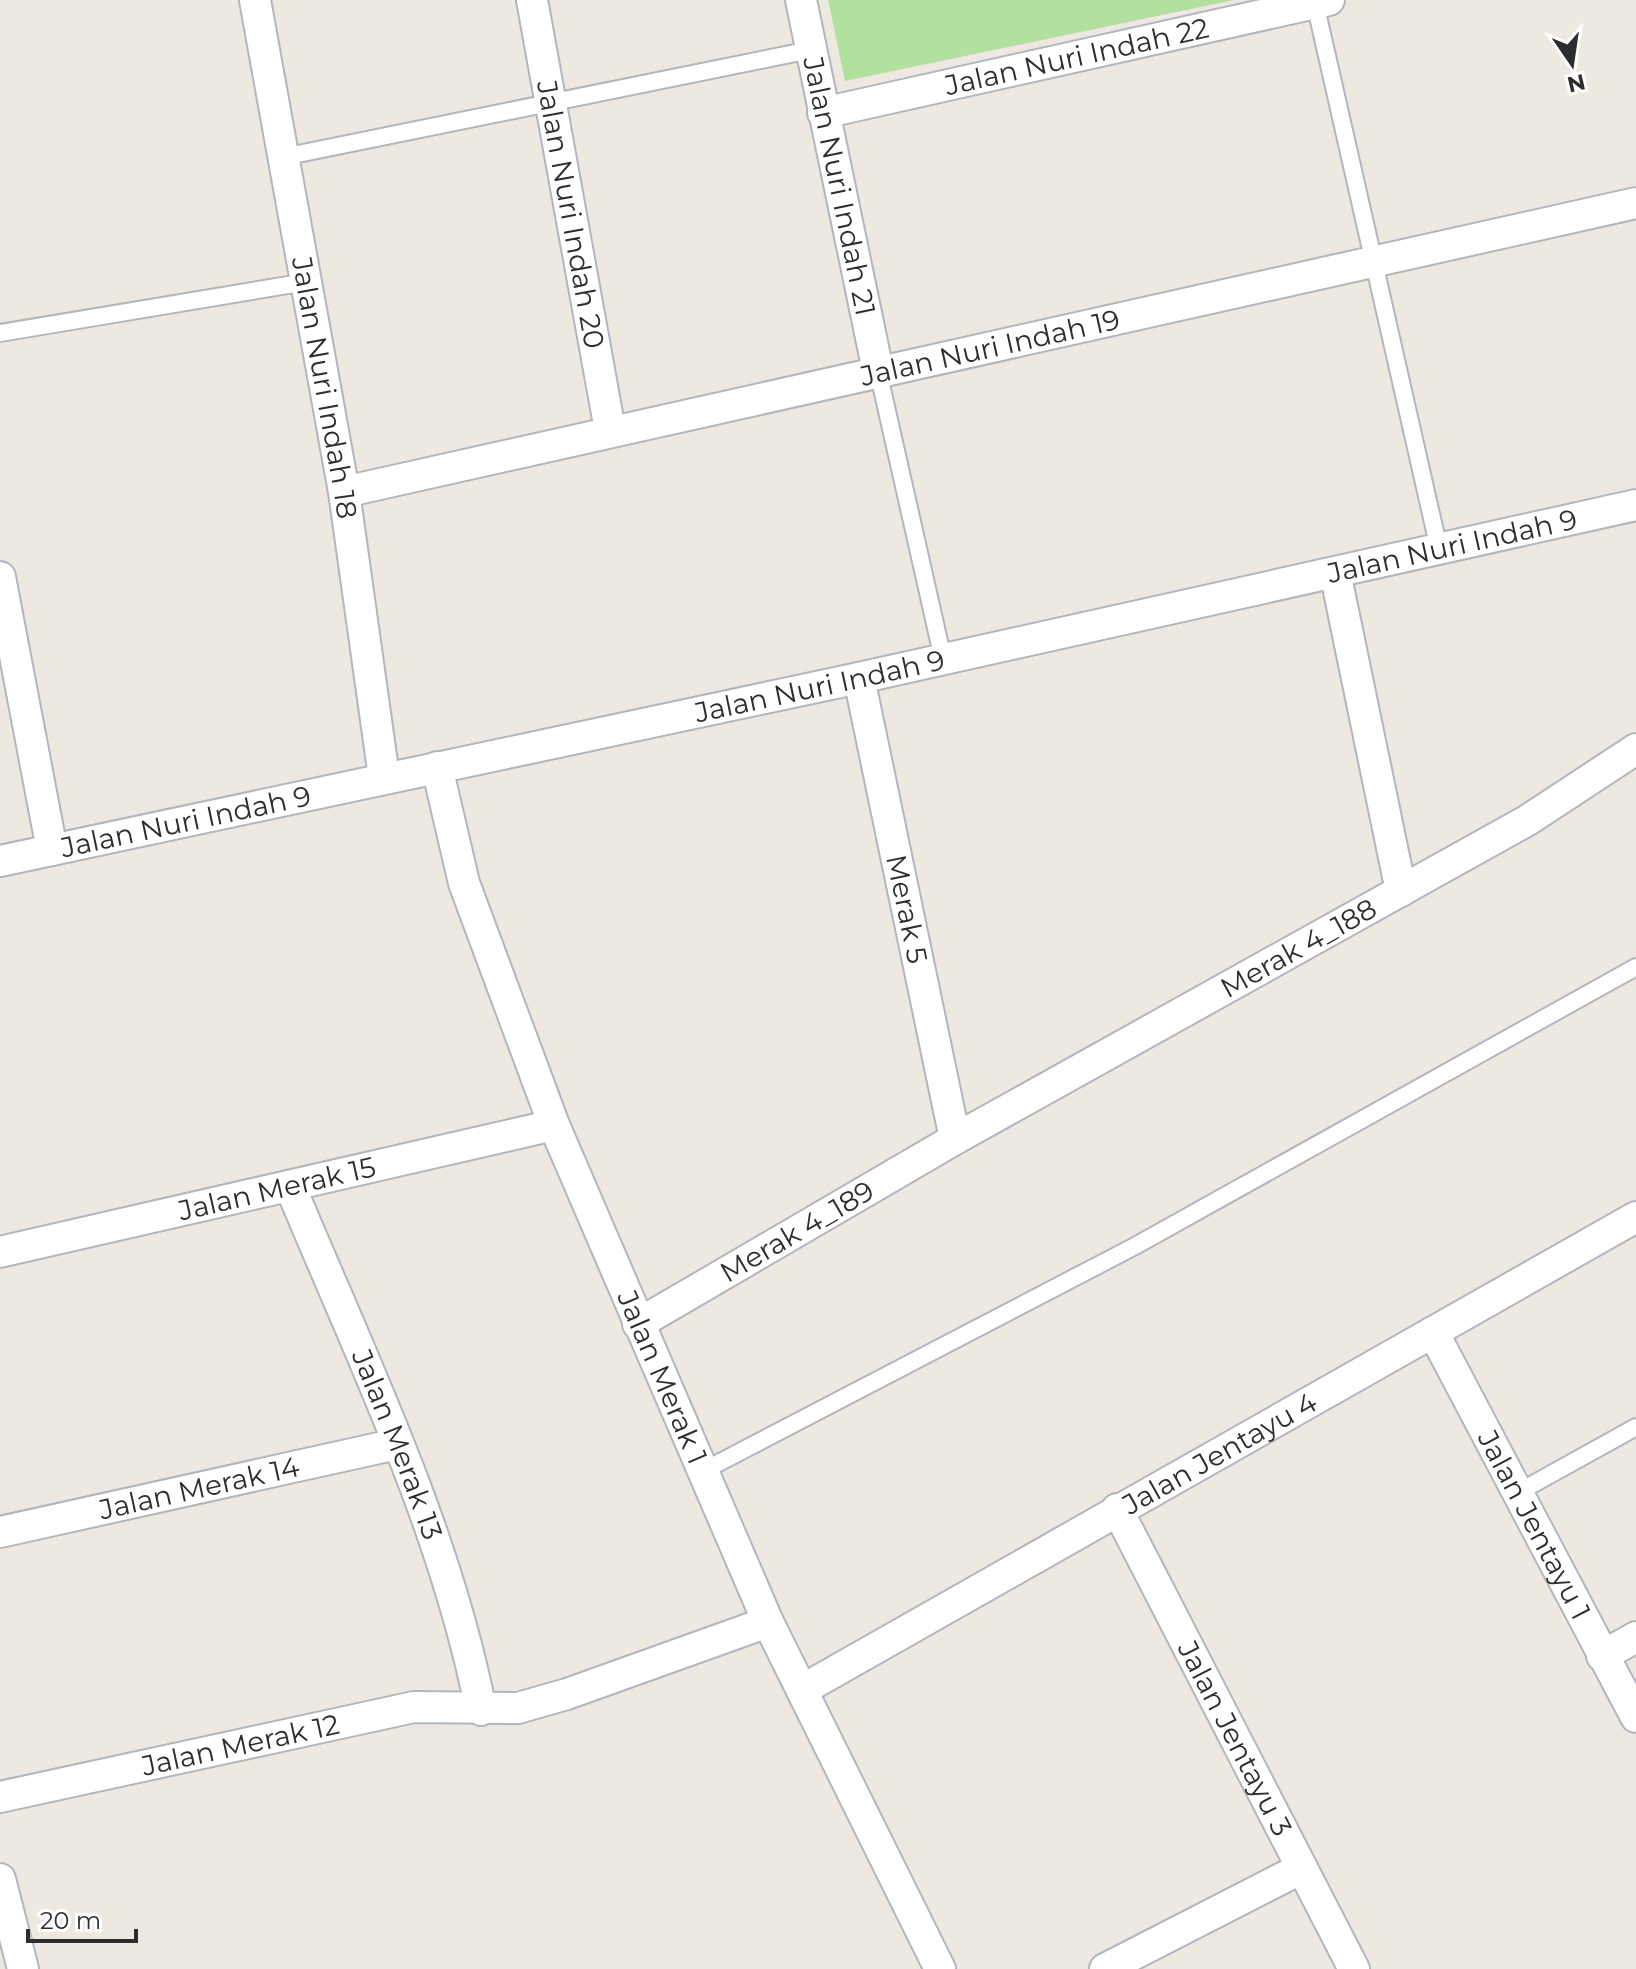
<svg xmlns="http://www.w3.org/2000/svg" width="1636" height="1969" font-family="Montserrat,sans-serif">
  <style>
    .green { fill: #b2e19f }
    .lines { fill: none; stroke-linecap: round; stroke-linejoin: round }
    .service-casing { stroke: #b3b5bf; stroke-width: 20 }
    .minor-casing { stroke: #b3b5bf; stroke-width: 34 }
    .service { stroke: #fff; stroke-width: 16 }
    .minor { stroke: #fff; stroke-width: 30 }
    .labels { text-anchor: middle; stroke-width: 6; stroke-linejoin: round; paint-order: stroke }
    .street-label { font-size: 28px; fill: #2d2d2d; stroke: #fff }
  </style>
  <rect width="100%" height="100%" fill="#ede8e0"/>
  <polygon class="green" points="828,0 1234,0 845,81"/>
  <g class="lines">
    <g class="service-casing">
      <g id="service">
        <polyline points="1315,3 1439,549"/>
        <polyline points="283,157 810,50"/>
        <polyline points="0,333 306,282"/>
        <polyline points="878,371 943,659"/>
        <polyline points="703,1471 1135,1246 1636,967"/>
        <polyline points="1517,1493 1636,1427"/>
      </g>
    </g>
    <g class="minor-casing">
      <g id="minor">
        <path id="s1" d="M255 0 344 492 384 777"/>
        <path id="s2" d="M532 0 610 430"/>
        <path id="s3" d="M801 0 878 371"/>
        <path id="s4" d="M823 113 1329 0"/>
        <path id="s5" d="M344 492 1636 203"/>
        <polyline points="1335,572 1401,891"/>
        <polyline points="0,577 52,850"/>
        <path id="s6" d="M859 678 955 1139"/>
        <path id="s7" d="M437 767 464 883 554 1125 768 1622 940 1969"/>
        <path id="s8" d="M0 861 859 678 1636 505"/>
        <path id="s9" d="M290 1186C361 1357 445 1527 481 1710"/>
        <path id="s10" d="M0 1252 554 1125"/>
        <path id="s11" d="M638 1324 955 1139 1528 820 1636 749"/>
        <path id="s12" d="M1433 1332 1636 1717"/>
        <path id="s13" d="M1117 1509 1354 1969"/>
        <path id="s14" d="M0 1532 397 1444"/>
        <polyline points="1602,1656 1636,1637"/>
        <path id="s15" d="M802 1690 1636 1217"/>
        <path id="s16" d="M0 1797 414 1707 518 1708 567 1694 768 1622"/>
        <polyline points="0,1879 23,1969"/>
        <polyline points="1105,1969 1302,1868"/>
      </g>
    </g>
    <use href="#service" class="service"/>
    <use href="#minor" class="minor"/>
  </g>
  <g class="labels">
    <g class="street-label">
      <text dy="10" stroke="none"><textPath href="#s4" startOffset="260">Jalan Nuri Indah 22</textPath></text>
      <text dy="10" stroke="none"><textPath href="#s3" startOffset="190">Jalan Nuri Indah 21</textPath></text>
      <text dy="10" stroke="none"><textPath href="#s2" startOffset="218">Jalan Nuri Indah 20</textPath></text>
      <text dy="10" stroke="none"><textPath href="#s5" startOffset="662">Jalan Nuri Indah 19</textPath></text>
      <text dy="10" stroke="none"><textPath href="#s1" startOffset="394">Jalan Nuri Indah 18</textPath></text>
      <text dy="10" stroke="none"><textPath href="#s8" startOffset="1486">Jalan Nuri Indah 9</textPath></text>
      <text dy="10" stroke="none"><textPath href="#s8" startOffset="838">Jalan Nuri Indah 9</textPath></text>
      <text dy="10" stroke="none"><textPath href="#s8" startOffset="190">Jalan Nuri Indah 9</textPath></text>
      <text dy="10" stroke="none"><textPath href="#s6" startOffset="236">Merak 5</textPath></text>
      <text dy="10" stroke="none"><textPath href="#s11" startOffset="760">Merak 4_188</textPath></text>
      <text dy="10" stroke="none"><textPath href="#s10" startOffset="284">Jalan Merak 15</textPath></text>
      <text dy="10" stroke="none"><textPath href="#s11" startOffset="184">Merak 4_189</textPath></text>
      <text dy="10" stroke="none"><textPath href="#s7" startOffset="652">Jalan Merak 1</textPath></text>
      <text dy="10" stroke="none"><textPath href="#s9" startOffset="280">Jalan Merak 13</textPath></text>
      <text dy="10" stroke="none"><textPath href="#s15" startOffset="480">Jalan Jentayu 4</textPath></text>
      <text dy="10" stroke="none"><textPath href="#s14" startOffset="204">Jalan Merak 14</textPath></text>
      <text dy="10" stroke="none"><textPath href="#s12" startOffset="218">Jalan Jentayu 1</textPath></text>
      <text dy="10" stroke="none"><textPath href="#s13" startOffset="258">Jalan Jentayu 3</textPath></text>
      <text dy="10" stroke="none"><textPath href="#s16" startOffset="246">Jalan Merak 12</textPath></text>
    </g>
  </g>
  <g transform="translate(1572 64) rotate(167)" stroke="#ffffff" stroke-width="6" paint-order="stroke">
  <path d="M0-6L14 30L0 20L-14 30Z" fill="#2d2d2d"/>
  <text y="-12" font-size="22" font-weight="bold" text-anchor="middle" fill="#2d2d2d">N</text>
  </g>
  <path d="M28 1929v12h108v-12" fill="none" stroke="#2d2d2d" stroke-width="4"/>
  <text x="40" y="1929" font-size="24" fill="#2d2d2d" stroke="#ffffff" stroke-width="6" paint-order="stroke">20 m</text>
</svg>
